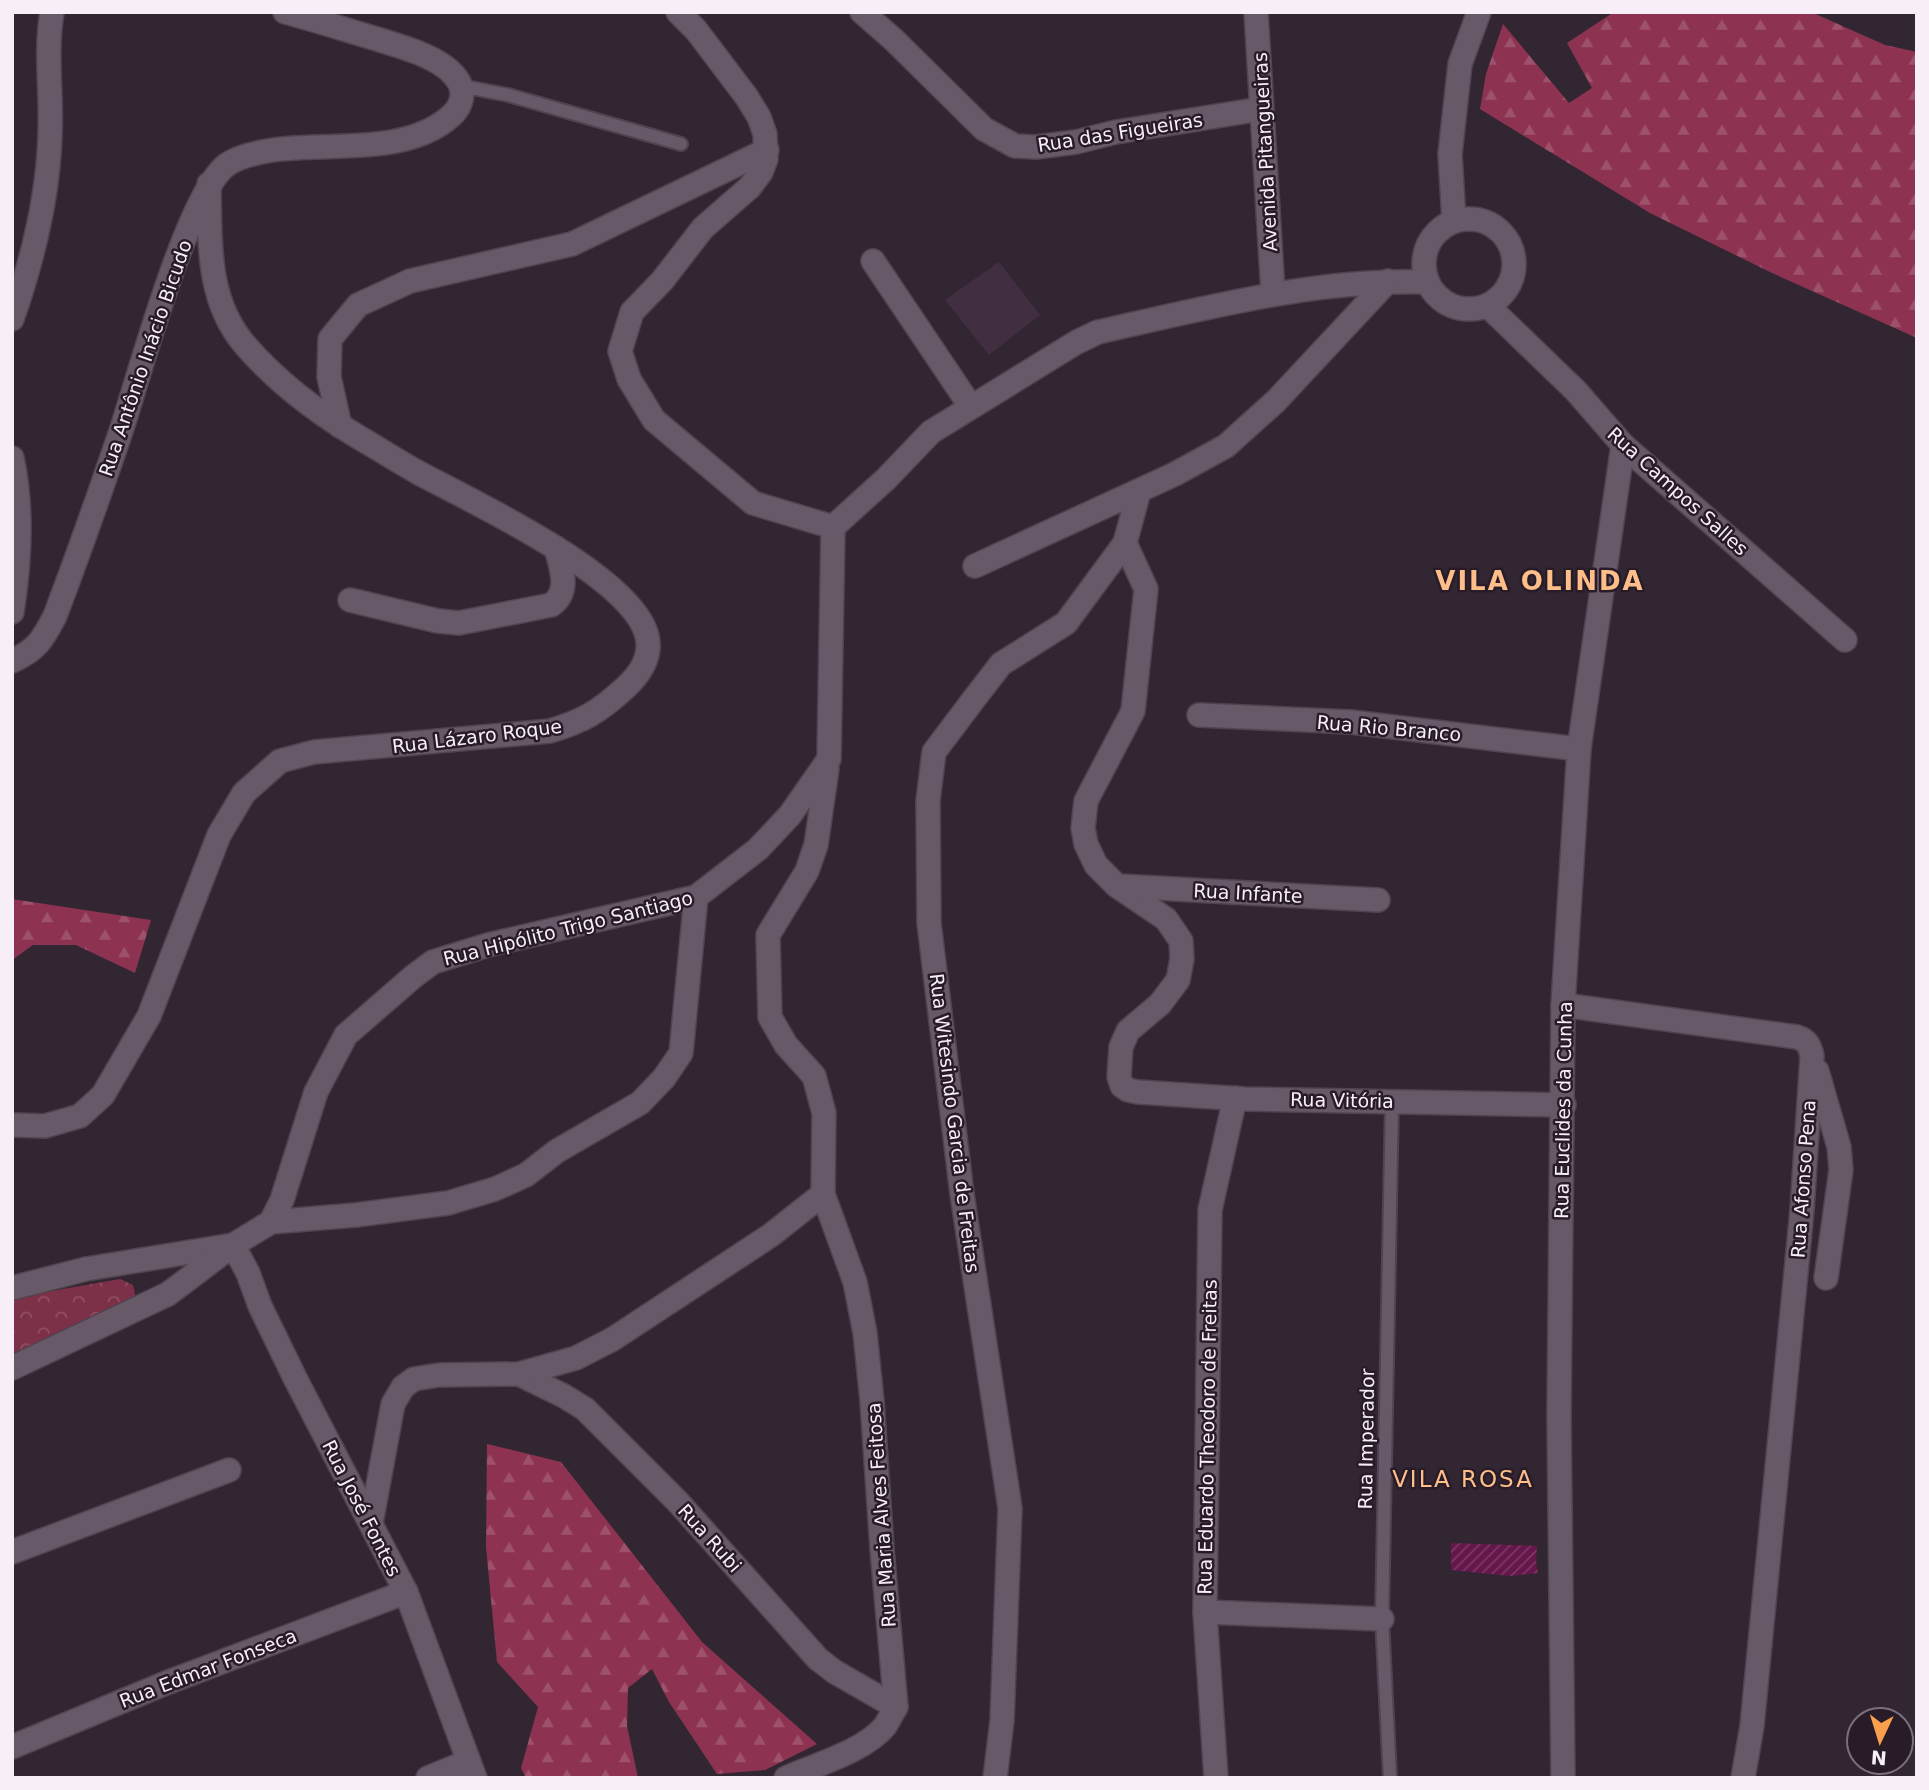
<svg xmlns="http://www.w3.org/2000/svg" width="1929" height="1790" font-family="'DejaVu Sans',sans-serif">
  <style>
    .built { fill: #412f41 }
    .forest { fill: url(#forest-firs) }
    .park { fill: url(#park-crowns) }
    .building { fill: url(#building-hatch) }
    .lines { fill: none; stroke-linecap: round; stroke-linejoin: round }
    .lane-casing { stroke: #4f4550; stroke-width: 16 }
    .street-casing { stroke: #4f4550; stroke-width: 26 }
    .lane { stroke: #685968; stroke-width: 12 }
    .street { stroke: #685968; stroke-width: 23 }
    .labels { text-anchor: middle; stroke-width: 5; stroke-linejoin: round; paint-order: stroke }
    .street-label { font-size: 19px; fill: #f7eef7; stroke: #291c29 }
    .quarter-label { font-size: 23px; letter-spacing: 2px; fill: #febe8a; stroke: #291c29 }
    .district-label { font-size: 26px; font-weight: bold; letter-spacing: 2px; fill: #febe8a; stroke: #291c29 }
  </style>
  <defs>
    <pattern id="forest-firs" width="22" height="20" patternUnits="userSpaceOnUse" patternTransform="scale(1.75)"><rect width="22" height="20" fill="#8d3351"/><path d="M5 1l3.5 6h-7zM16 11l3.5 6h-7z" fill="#9e516b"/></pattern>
    <pattern id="park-crowns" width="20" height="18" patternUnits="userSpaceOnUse" patternTransform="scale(1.75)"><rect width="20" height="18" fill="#7d3149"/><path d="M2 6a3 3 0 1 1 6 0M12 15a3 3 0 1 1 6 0" fill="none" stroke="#904f64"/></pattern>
    <pattern id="building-hatch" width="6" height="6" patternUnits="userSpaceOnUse" patternTransform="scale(1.75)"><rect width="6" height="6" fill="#65164b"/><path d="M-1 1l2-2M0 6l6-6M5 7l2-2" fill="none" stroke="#7c3866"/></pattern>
  </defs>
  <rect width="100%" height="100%" fill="#332633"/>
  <polygon class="built" points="999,262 1040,315 989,355 945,300"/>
  <g class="forest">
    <polygon points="1614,12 1811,12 1885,45 1917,52 1917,338 1772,273 1650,213 1480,109 1486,74 1503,24 1569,103 1592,88 1567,43"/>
    <polygon points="12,899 151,920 135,973 76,945 33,945 12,960"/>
    <polygon points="487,1444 561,1462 702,1642 817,1744 765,1770 717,1774 669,1702 652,1669 628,1688 627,1726 638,1778 526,1778 521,1768 538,1707 497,1662 486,1547"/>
  </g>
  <polygon class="park" points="120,1279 133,1285 136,1300 12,1355 12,1298"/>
  <polygon class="building" points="1451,1543 1537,1546 1536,1561 1538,1573 1510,1576 1451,1570"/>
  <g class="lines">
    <g class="lane-casing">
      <g id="lane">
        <polyline points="461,86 508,95 681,144"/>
        <polyline points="1390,1778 1382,1619 1392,1100"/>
      </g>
    </g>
    <g class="street-casing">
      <g id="street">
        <polyline points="862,12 894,40 984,129 1015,146 1036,147 1076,142 1116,132 1261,109"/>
        <polyline points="1256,12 1273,293"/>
        <circle cx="1469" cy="264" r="45"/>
        <polyline points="1454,221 1450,154 1460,64 1479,12"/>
        <polyline points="873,261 971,407"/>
        <polyline points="1488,306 1576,391 1623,445 1845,640"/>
        <path d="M12 319C33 259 48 199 50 135 52 94 45 53 52 12"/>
        <polyline points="340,426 329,377 330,339 358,305 410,281 572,244 767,150"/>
        <path d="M12 458C23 509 20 561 12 612"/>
        <polyline points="1139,491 1125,543 1146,589 1133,711 1086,801 1083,828 1086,844 1096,865 1117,886 1166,919 1181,941 1182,959 1178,980 1160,1004 1128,1031 1121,1047 1119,1077 1122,1086 1128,1090 1138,1092 1245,1099 1564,1105"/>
        <path d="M833 527 886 479 931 432 1077 342 1098 332C1207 308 1313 279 1426 282"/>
        <polyline points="975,566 1175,474 1226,446 1276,401 1388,281"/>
        <path d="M350 600 438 621 459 623 551 605C571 592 561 567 556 548"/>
        <path d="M12 661C37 650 43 639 55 616 78 555 100 493 121 431 138 380 189 189 228 164 240 156 260 152 273 150 330 142 406 156 451 116 459 109 464 98 461 87 459 80 451 71 445 67 426 53 399 46 377 39 346 30 316 20 285 12"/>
        <polyline points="1199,715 1351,722 1579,749"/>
        <polyline points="1119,886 1378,900"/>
        <path d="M1563 1005 1797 1037C1807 1040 1810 1046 1812 1056L1802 1210 1752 1726 1743 1778"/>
        <polyline points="1817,1071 1839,1147 1841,1170 1826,1278"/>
        <path d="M12 1125 45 1126 80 1116 103 1095 149 1016 219 835 244 793 280 761 314 752 550 731C584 721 600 711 626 687 640 674 652 656 647 636 632 576 473 502 419 473 399 462 379 449 360 438 318 413 277 382 245 345 206 300 210 240 209 184"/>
        <polyline points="271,1222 356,1215 448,1203 495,1189 526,1175 557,1151 640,1103 664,1078 681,1053 696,897"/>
        <polyline points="12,1288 86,1269 233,1245 271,1222 282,1200 316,1092 346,1035 414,976 433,962 488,945 696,897 758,849 790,815 829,759 833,527 753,503 654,420 629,379 620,351 632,312 662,281 703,228 750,187 761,172 766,159 765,134 759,117 746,96 696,30 678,12"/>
        <polyline points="12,1368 168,1294 233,1245 248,1273 260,1306 295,1378 406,1592 475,1778"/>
        <polyline points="519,1374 564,1396 585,1409 677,1501 818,1659 835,1672 896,1707"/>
        <polyline points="371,1523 393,1404 403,1387 414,1379 439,1375 519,1374 576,1358 613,1339 771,1235 823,1194"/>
        <polyline points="12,1552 229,1470"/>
        <polyline points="1205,1612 1382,1619"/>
        <polyline points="12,1747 166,1683 406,1592"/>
        <polyline points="428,1778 467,1762"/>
        <path d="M786 1778C815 1765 865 1751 885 1726 889 1720 892 1713 896 1707L882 1549 872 1401 865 1333 855 1282 823 1194 824 1113 814 1076 786 1045 770 1017 768 935 807 871 816 845 827 769"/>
        <polyline points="995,1778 1002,1721 1010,1508 962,1194 929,923 928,801 934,752 974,699 1001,664 1066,623 1125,543"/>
        <polyline points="1216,1778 1205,1612 1210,1210 1235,1098"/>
        <polyline points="1563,1778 1559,1416 1563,1005 1579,749 1623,445"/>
      </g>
    </g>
    <use href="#lane" class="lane"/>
    <use href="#street" class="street"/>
  </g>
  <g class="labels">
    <g class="street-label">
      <text transform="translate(1120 132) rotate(-9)" y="7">Rua das Figueiras</text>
      <text transform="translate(1265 152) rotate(-93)" y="7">Avenida Pitangueiras</text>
      <text transform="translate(145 358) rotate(-71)" y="7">Rua Antônio Inácio Bicudo</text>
      <text transform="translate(1678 491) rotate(42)" y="7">Rua Campos Salles</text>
      <text transform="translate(1389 728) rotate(5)" y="7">Rua Rio Branco</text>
      <text transform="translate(477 736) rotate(-7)" y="7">Rua Lázaro Roque</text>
      <text transform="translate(1248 893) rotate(3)" y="7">Rua Infante</text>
      <text transform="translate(568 928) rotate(-14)" y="7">Rua Hipólito Trigo Santiago</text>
      <text transform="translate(1342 1100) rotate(1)" y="7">Rua Vitória</text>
      <text transform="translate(1563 1110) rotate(-89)" y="7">Rua Euclides da Cunha</text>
      <text transform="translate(955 1123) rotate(83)" y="7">Rua Witesindo Garcia de Freitas</text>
      <text transform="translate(1803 1179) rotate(-86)" y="7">Rua Afonso Pena</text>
      <text transform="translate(1207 1437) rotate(-89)" y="7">Rua Eduardo Theodoro de Freitas</text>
      <text transform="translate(1366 1439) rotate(-89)" y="7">Rua Imperador</text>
      <text transform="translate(362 1508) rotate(63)" y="7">Rua José Fontes</text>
      <text transform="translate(881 1515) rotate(-94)" y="7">Rua Maria Alves Feitosa</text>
      <text transform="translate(710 1538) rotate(48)" y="7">Rua Rubi</text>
      <text transform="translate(208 1668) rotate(-21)" y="7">Rua Edmar Fonseca</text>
    </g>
    <g class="quarter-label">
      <text x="1463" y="1487">VILA ROSA</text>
    </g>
    <g class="district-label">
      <text x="1540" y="590">VILA OLINDA</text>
    </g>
  </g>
  <rect width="1929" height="1790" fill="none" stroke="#f7eef7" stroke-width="28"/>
  <g transform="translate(1880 1741) rotate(184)"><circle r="33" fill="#291c29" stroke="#7b707b" stroke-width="2"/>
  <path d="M0-5L12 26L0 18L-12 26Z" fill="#fa9f4e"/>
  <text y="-10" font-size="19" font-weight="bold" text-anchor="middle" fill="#f7eef7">N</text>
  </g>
</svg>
